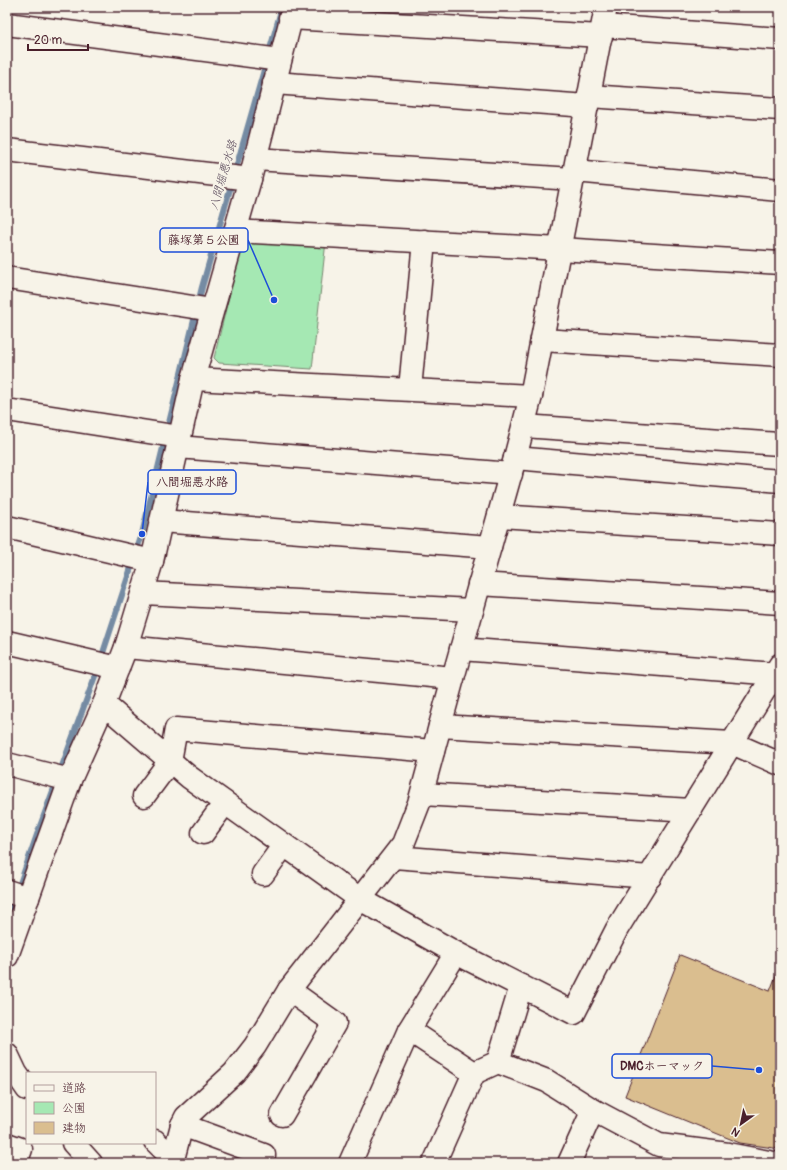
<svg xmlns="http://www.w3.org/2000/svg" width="787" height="1170" font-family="Pangolin,'Klee One',sans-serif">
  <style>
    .green { fill: #a5e8b3; stroke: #78846f }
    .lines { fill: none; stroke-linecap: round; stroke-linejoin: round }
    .stream { stroke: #758ba3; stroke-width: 6 }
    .building { fill: #dabe8f; stroke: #4a1f2b }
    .minor-casing { stroke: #4a1f2b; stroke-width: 25 }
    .minor { stroke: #f7f3e8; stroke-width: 22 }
    .labels { text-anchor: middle; stroke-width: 4; stroke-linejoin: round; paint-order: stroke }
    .water-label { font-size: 12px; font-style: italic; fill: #5c4c5d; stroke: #f7f3e8 }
    .leader { fill: none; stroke: #1d4ed8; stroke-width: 1.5 }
    .callout-dot { fill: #1d4ed8; stroke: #f7f3e8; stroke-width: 1.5 }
    .callout { fill: #f7f3e8; stroke: #1d4ed8; stroke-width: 1.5 }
    .callout-label { font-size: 12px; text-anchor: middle; font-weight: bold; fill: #4a1f2b }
  </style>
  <rect width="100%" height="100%" fill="#f7f3e8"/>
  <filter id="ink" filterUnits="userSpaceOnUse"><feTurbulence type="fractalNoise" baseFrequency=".025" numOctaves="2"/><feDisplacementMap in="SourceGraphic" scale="8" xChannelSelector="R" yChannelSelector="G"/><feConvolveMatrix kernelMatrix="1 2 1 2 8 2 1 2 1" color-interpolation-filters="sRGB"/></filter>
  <g filter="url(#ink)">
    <polygon class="green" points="248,237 326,241 312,369 219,363 214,358 242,243"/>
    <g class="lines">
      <polyline class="stream" points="7,921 39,829 98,668 142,534 202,287 282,7"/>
    </g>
    <polygon class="building" points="680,955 770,991 777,973 780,974 780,1149 740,1143 625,1096"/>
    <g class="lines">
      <g class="minor-casing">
        <g id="minor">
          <polyline points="290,18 601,36"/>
          <polyline points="7,24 280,60"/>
          <polyline points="603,26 780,39"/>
          <polyline points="274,83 587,106"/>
          <polyline points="589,96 780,109"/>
          <polyline points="7,150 250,179"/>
          <polyline points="255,159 573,179"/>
          <polyline points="575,171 780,190"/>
          <polyline points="235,231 560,249 780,263"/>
          <polyline points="7,278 212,310"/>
          <polyline points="542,340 780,355"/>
          <polyline points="193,379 531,396"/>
          <polyline points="410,389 424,241"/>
          <polyline points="7,410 180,437"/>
          <polyline points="524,426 779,444"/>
          <polyline points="178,447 511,474"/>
          <polyline points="515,458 780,481"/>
          <polyline points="499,516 780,534"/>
          <polyline points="161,521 490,547"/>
          <polyline points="7,527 152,561"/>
          <polyline points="479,584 780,603"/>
          <polyline points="143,593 472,610"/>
          <polyline points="7,642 118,668"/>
          <polyline points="126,647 453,678"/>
          <polyline points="461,649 775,674"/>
          <polyline points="104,704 189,777 360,899 456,953 574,1013 617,929 780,665"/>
          <polyline points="440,726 732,743 780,764"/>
          <polyline points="7,764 70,780"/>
          <polyline points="422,794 691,810"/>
          <polyline points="144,796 170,761 176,729 433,751"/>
          <polyline points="203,833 225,803"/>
          <polyline points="394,857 650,877"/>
          <polyline points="263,874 284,845"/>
          <polyline points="7,891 28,898"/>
          <polyline points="7,956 70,780 104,704 126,647 152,561 193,379 250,179 294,7"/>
          <polyline points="409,1030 474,1073 498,1062 547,1081 593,1110 659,1145 728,1154 774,1163"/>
          <polyline points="7,1054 16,1073 27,1089"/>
          <polyline points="498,1062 521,986"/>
          <polyline points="282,1115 335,1023 289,990"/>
          <polyline points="182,1125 264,1155 261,1163"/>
          <polyline points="155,1141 173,1159"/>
          <polyline points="73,1143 91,1163"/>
          <polyline points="7,1144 21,1149 16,1163"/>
          <polyline points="172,1163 182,1125 186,1117 234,1073 255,1046 289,990 403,844 419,803 453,678 515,458 531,396 606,7"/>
          <polyline points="350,1163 409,1030 456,953"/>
          <polyline points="434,1163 474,1073"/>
          <polyline points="569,1163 593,1110"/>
        </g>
      </g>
      <use href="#minor" class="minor"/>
    </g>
  </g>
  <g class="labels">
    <g class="water-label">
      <text transform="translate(223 175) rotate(-74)" y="4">八間堀悪水路</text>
    </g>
  </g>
  <path class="leader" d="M274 300L248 240M142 534L148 482M759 1070L712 1066"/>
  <g class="callout-dot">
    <circle cx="274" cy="300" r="4"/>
    <circle cx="142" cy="534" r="4"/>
    <circle cx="759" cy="1070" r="4"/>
  </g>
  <g class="callout">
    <rect x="160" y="228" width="88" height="24" rx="4"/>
    <rect x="148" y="470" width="88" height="24" rx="4"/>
    <rect x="612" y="1054" width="100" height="24" rx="4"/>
  </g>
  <g class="callout-label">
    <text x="204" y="244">藤塚第５公園</text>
    <text x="192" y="486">八間堀悪水路</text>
    <text x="662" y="1070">DMCホーマック</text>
  </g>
  <rect width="787" height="1170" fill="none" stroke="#f7f3e8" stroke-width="24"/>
  <rect x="12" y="12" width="763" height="1146" fill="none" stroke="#4a1f2b" stroke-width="1.5" filter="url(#ink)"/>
  <rect x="26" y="1072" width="130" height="72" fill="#f7f3e8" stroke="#b29e9c"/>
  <rect x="34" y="1085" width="20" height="6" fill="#f7f3e8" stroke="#b29e9c"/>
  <text x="62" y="1092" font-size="12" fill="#4a1f2b">道路</text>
  <rect x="34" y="1102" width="20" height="12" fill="#a5e8b3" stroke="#b29e9c"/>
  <text x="62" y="1112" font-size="12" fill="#4a1f2b">公園</text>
  <rect x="34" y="1122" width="20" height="12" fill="#dabe8f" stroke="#b29e9c"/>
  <text x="62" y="1132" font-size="12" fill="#4a1f2b">建物</text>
  <g transform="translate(741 1124) rotate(213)" stroke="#f7f3e8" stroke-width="3" paint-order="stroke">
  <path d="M0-3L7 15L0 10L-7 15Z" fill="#4a1f2b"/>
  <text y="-6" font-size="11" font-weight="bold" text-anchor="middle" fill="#4a1f2b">N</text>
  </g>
  <path d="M28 44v6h60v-6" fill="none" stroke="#4a1f2b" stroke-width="2"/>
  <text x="34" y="44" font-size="12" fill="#4a1f2b" stroke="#f7f3e8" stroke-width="3" paint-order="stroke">20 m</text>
</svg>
